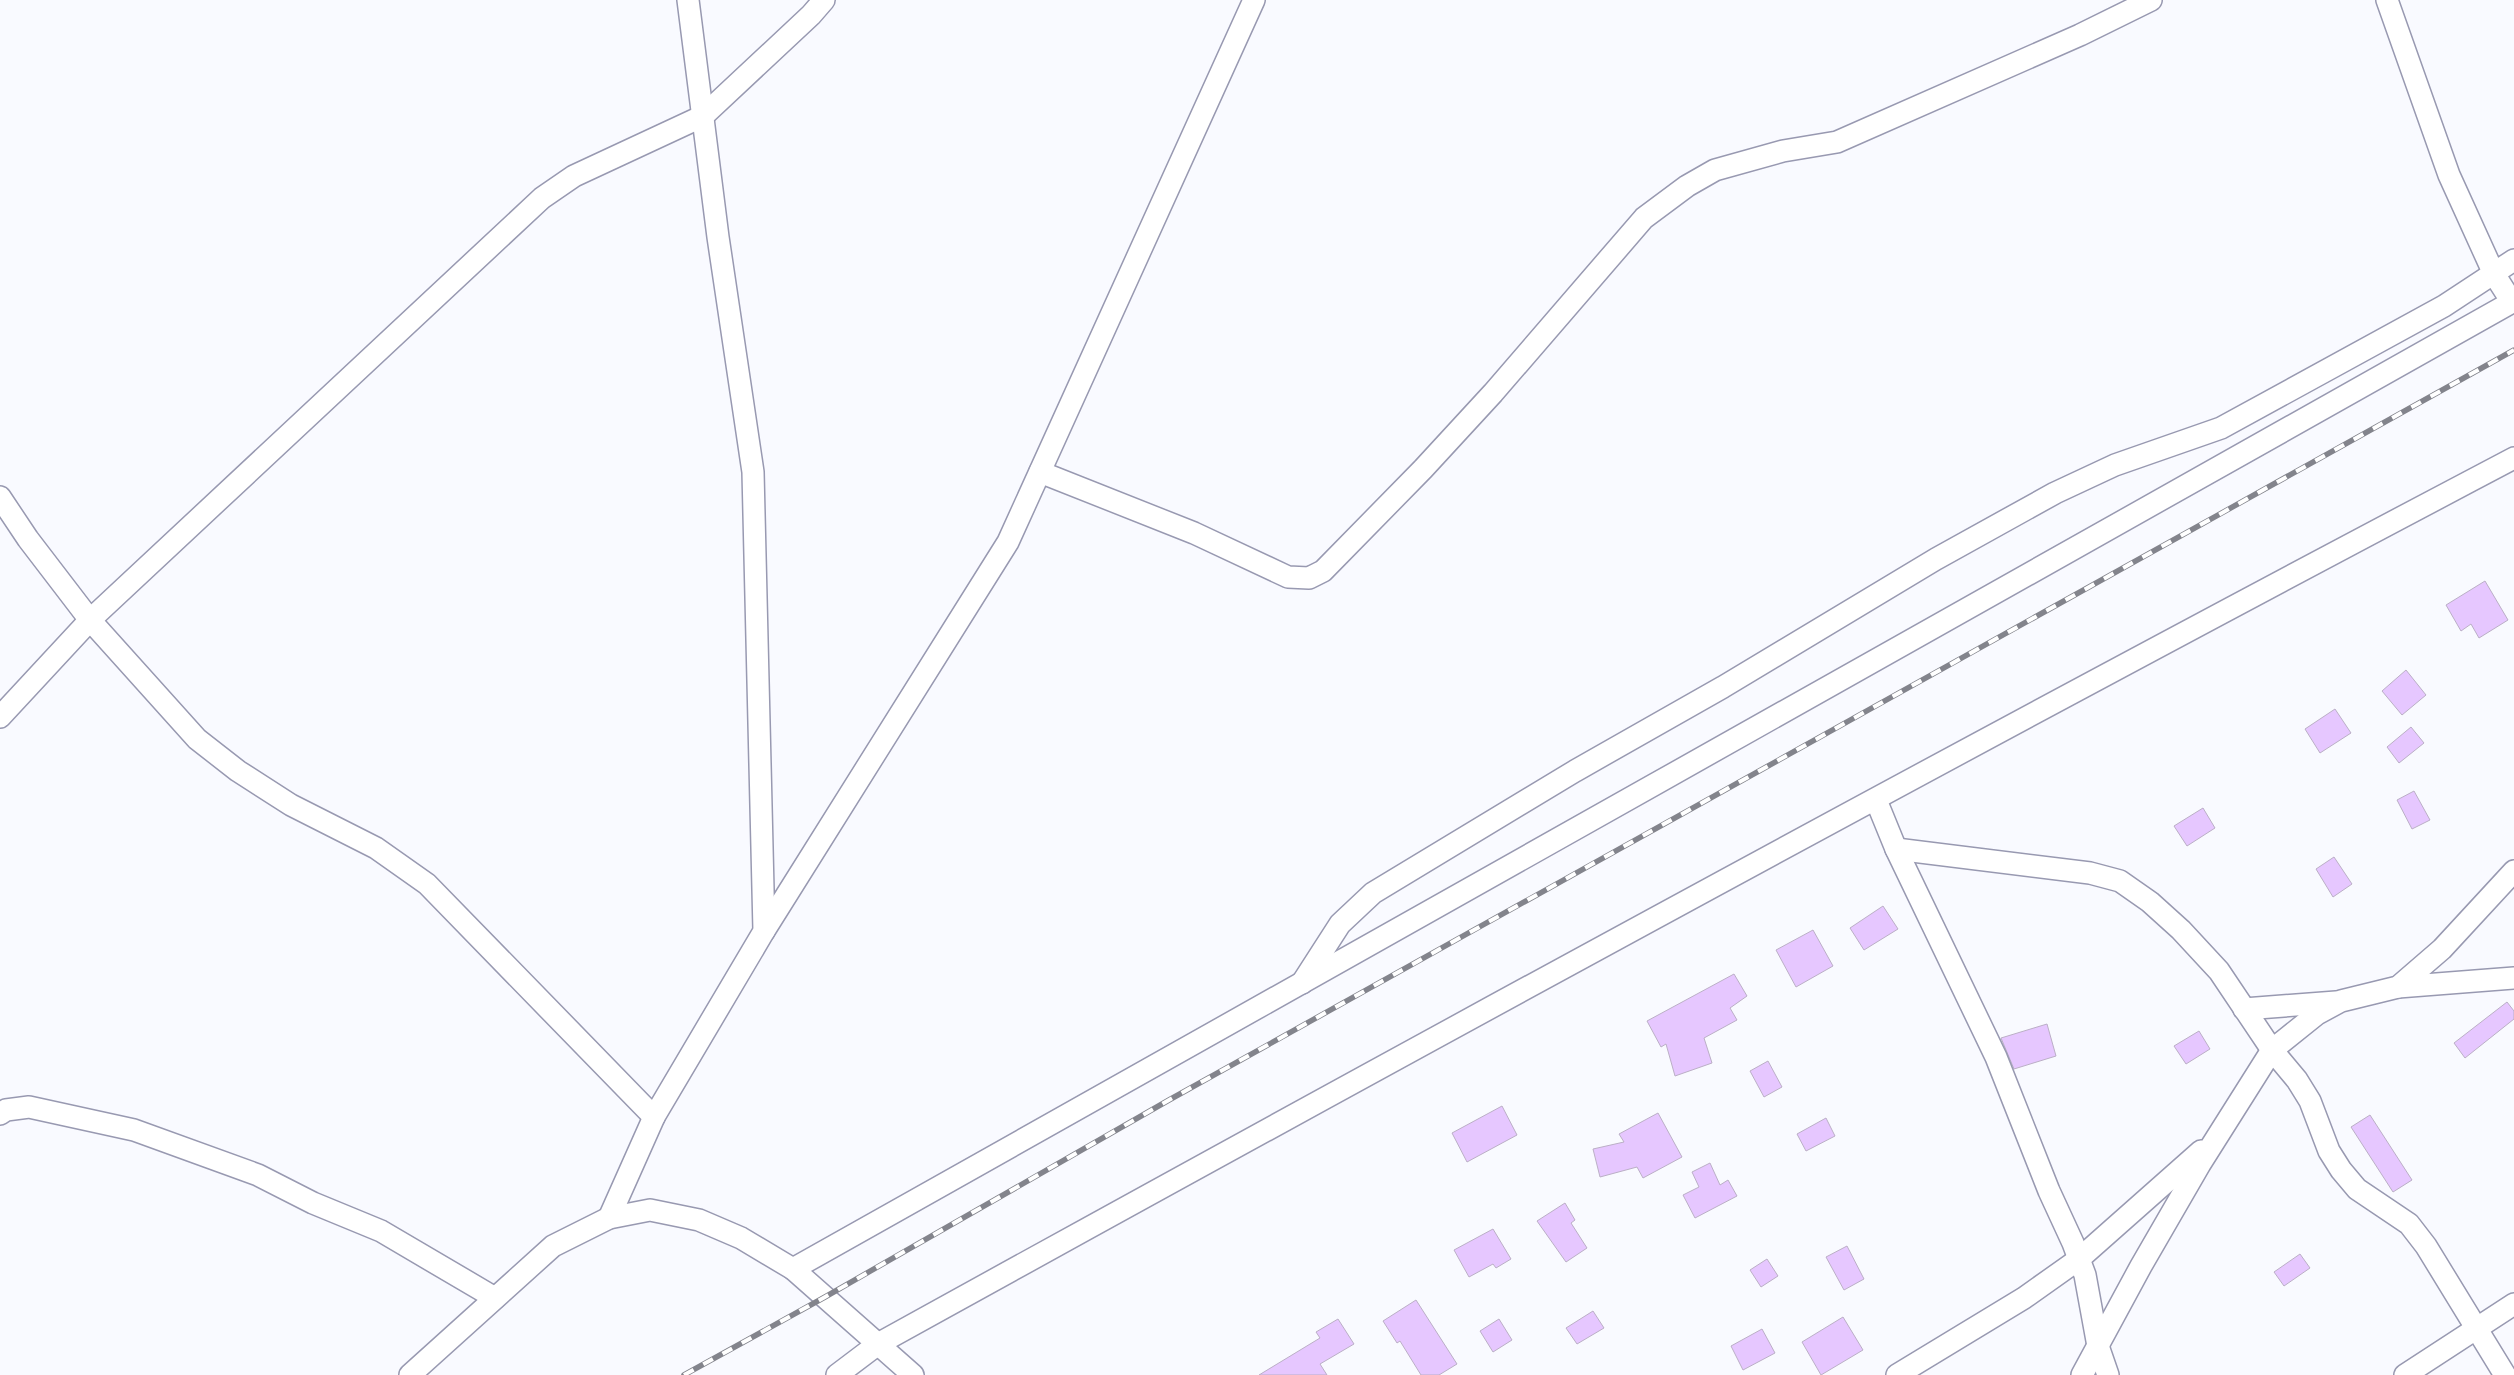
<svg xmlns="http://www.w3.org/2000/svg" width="2514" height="1375" font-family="'Roboto Condensed',sans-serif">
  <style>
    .building { fill: #e6c7ff; stroke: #bbafc6 }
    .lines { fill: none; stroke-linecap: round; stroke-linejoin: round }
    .street-casing { stroke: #9899b1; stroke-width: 24 }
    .street { stroke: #fff; stroke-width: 21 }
    .rail-casing { stroke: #83848c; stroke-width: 5.5 }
    .rail { stroke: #fff; stroke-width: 4; stroke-dasharray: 11; stroke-linecap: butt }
  </style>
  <rect width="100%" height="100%" fill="#f9faff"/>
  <g class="building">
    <polygon points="2485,581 2508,620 2479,638 2471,624 2461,631 2446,605"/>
    <polygon points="2406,670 2426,695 2402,715 2382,691"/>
    <polygon points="2335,709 2351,733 2320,753 2305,729"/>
    <polygon points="2411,727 2424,743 2399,763 2387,747"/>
    <polygon points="2414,791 2430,820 2412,829 2397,800"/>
    <polygon points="2203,808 2215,828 2187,846 2174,826"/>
    <polygon points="2334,857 2352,884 2333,897 2316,869"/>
    <polygon points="1883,906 1898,929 1864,950 1850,928"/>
    <polygon points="1813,930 1833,966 1796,987 1776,950"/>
    <polygon points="1734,974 1747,996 1730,1008 1737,1020 1704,1038 1712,1063 1675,1076 1666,1044 1661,1047 1647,1021"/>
    <polygon points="2507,1002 2514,1011 2514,1019 2465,1058 2454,1043"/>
    <polygon points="2047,1024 2056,1056 2014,1069 2001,1038"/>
    <polygon points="2199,1031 2210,1049 2186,1064 2174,1046"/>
    <polygon points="1768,1061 1782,1087 1764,1097 1750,1071"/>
    <polygon points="1502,1106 1517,1135 1467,1162 1452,1133"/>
    <polygon points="1658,1113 1682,1157 1643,1178 1637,1167 1600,1177 1593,1149 1624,1142 1619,1134"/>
    <polygon points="2370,1115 2412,1180 2393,1192 2351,1127"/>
    <polygon points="1826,1118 1835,1136 1806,1151 1797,1134"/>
    <polygon points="1710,1163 1720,1185 1728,1180 1737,1196 1695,1218 1683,1195 1699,1187 1692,1172"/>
    <polygon points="1565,1203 1575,1220 1571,1223 1587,1248 1566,1262 1537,1221"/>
    <polygon points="1493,1229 1511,1259 1496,1268 1493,1264 1469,1277 1454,1250"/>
    <polygon points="1847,1246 1864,1279 1844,1290 1826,1257"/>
    <polygon points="2300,1254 2310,1268 2284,1286 2274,1272"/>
    <polygon points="1767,1259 1778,1276 1761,1287 1750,1270"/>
    <polygon points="1416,1300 1457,1364 1439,1375 1421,1375 1400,1341 1397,1343 1383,1321"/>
    <polygon points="1593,1311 1604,1328 1577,1344 1566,1328"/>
    <polygon points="1843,1317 1863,1350 1821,1375 1802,1342"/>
    <polygon points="1338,1319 1354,1344 1320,1364 1327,1375 1259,1375 1320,1338 1316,1332"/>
    <polygon points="1499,1319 1512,1340 1493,1352 1480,1331"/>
    <polygon points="1762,1329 1775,1353 1743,1370 1731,1346"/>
  </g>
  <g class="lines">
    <g class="street-casing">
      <g id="street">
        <polyline points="2387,0 2449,175 2494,274 2512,302"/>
        <polyline points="1040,472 1194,533 1288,577 1309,578 1323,571 1423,469 1493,393 1644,218 1687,186 1715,170 1783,151 1837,142 2080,35 2151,0"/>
        <polyline points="0,497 28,539 90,620 197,739 238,771 291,805 376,848 427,884 654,1117"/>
        <polyline points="0,717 90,620 542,198 574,176 703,116 811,15 824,0"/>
        <polyline points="1876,800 1896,849 1996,1057 2049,1191 2073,1243 2085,1275 2098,1346 2108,1375"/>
        <polyline points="1896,849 2090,873 2120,881 2150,902 2181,930 2219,971 2272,1050 2317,1014 2341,1001 2398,987 2442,949 2514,871"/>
        <polyline points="764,931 1008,542 1254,0"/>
        <polyline points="1302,983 1340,924 1373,893 1575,771 1723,687 1936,559 2055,493 2115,465 2221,428 2444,306 2514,260"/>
        <polyline points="2398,987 2514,978"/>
        <polyline points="2244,1009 2336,1002"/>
        <polyline points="0,1114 6,1110 29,1107 134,1130 258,1175 313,1203 381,1231 495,1298"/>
        <polyline points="609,1218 654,1117 764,931 753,472 718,237 688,0"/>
        <path d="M793 1269C1369 951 1938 619 2514 301"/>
        <polyline points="410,1375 553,1246 609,1218 650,1210 699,1220 741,1238 793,1269 913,1375"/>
        <path d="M837 1375 878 1344C1421 1044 1965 747 2514 458"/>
        <polyline points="1897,1375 2024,1298 2079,1259 2201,1151"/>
        <polyline points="2082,1375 2141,1266 2200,1164 2272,1050 2297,1080 2310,1101 2329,1151 2341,1170 2357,1189 2409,1224 2426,1246 2505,1375"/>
        <polyline points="2405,1375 2514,1304"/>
      </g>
    </g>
    <use href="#street" class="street"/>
    <g class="rail-casing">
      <polyline id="rail" points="684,1375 825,1297 1169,1100 2514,350"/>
    </g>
    <use href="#rail" class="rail"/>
  </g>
</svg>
